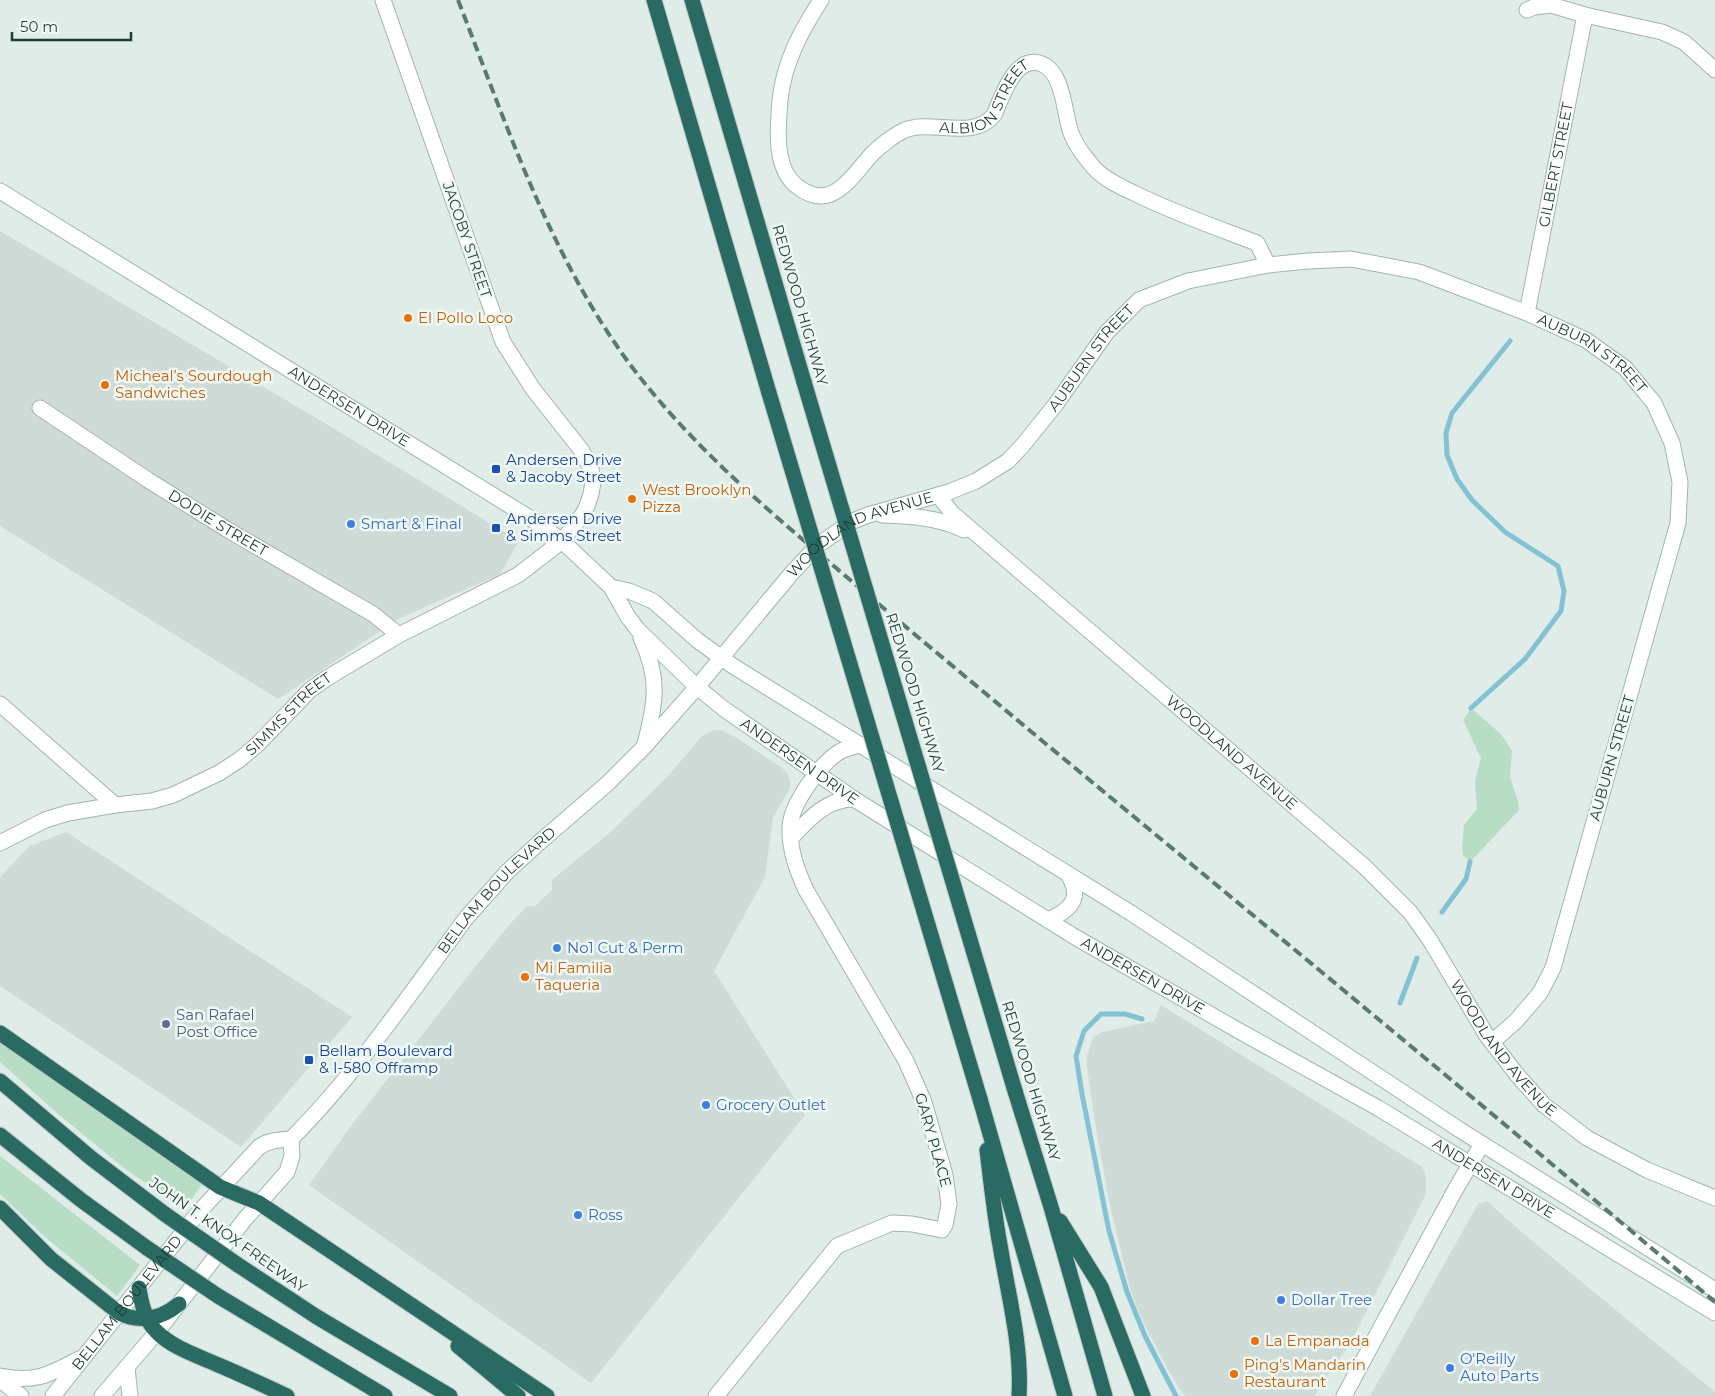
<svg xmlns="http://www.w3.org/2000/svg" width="1715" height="1396" font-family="Montserrat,sans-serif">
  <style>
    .built { fill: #cedbd6 }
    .green { fill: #b7dec4 }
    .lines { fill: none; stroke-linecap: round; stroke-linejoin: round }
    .stream { stroke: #83c2d5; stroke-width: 5 }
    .street-casing { stroke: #a2b4af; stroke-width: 17 }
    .secondary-casing { stroke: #9db8b0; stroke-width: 17 }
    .highway-casing { stroke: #c0c9c7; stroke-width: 17 }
    .street { stroke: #fff; stroke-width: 15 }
    .secondary { stroke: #fff; stroke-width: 15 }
    .highway { stroke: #296b62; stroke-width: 15 }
    .rail { stroke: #597972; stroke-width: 4; stroke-dasharray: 10 5; stroke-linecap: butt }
    .highway-bridge-casing { stroke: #c0c9c7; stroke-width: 17; stroke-linecap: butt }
    .highway-bridge { stroke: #296b62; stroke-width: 15 }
    .food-dot { fill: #e8710a; stroke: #f0f8f5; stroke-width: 2 }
    .transit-dot { fill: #1a4fb4; stroke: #f0f8f5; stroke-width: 2 }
    .shop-dot { fill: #3f7fe0; stroke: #f0f8f5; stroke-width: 2 }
    .service-dot { fill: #5c6f8a; stroke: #f0f8f5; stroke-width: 2 }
    .labels { text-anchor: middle; stroke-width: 5; stroke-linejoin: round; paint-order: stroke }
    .street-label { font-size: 15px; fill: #1f3d37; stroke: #f0f8f5 }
    .food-label { font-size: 15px; fill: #c56008; stroke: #f0f8f5; text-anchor: start }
    .transit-label { font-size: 15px; fill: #164399; stroke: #f0f8f5; text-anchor: start }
    .shop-label { font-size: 15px; fill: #366cbe; stroke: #f0f8f5; text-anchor: start }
    .service-label { font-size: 15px; fill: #4e5e75; stroke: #f0f8f5; text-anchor: start }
  </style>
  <rect width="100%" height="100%" fill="#dfece7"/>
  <g class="built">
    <polygon points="0,231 328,425 519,541 500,574 400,618 278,699 0,526"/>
    <polygon points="714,730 721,730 737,738 782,768 787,773 790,781 790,788 773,817 765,877 714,971 805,1115 591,1383 309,1185 351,1126 486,953 511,923 527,906 535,906 552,890 552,880 613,830 667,777 702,736"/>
    <polygon points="66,832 352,1017 241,1147 0,986 0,877 30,846"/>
    <polygon points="1161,1005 1422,1167 1426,1176 1426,1194 1351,1342 1314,1396 1185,1396 1171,1375 1144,1324 1130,1289 1109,1201 1095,1122 1086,1060 1093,1037 1103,1032 1154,1021"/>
    <polygon points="1487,1201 1525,1235 1715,1392 1715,1396 1370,1396 1478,1204"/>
  </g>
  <g class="green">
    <polygon points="1471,708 1501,734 1512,751 1510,777 1518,801 1519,810 1470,862 1463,855 1462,847 1464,825 1477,809 1475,781 1481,758 1463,720"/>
    <polygon points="0,1040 203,1182 185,1210 124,1168 57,1113 0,1062"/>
    <polygon points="0,1156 140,1265 117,1296 45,1237 0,1194"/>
  </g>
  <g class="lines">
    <g class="stream">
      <polyline points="1471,708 1525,659 1561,611 1564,591 1558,566 1505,532 1472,500 1457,479 1447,455 1446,433 1452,413 1510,341"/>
      <polyline points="1442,912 1466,879 1470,862"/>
      <polyline points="1400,1003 1417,958"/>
      <polyline points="1142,1019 1125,1014 1101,1014 1084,1031 1076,1056 1082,1094 1109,1231 1127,1292 1145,1336 1176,1396"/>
    </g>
    <g class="street-casing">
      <g id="street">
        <polyline points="1527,10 1534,7 1551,5 1585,15 1662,32 1684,42 1715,70"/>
        <path id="s1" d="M1527 313 1585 15"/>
        <path id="s2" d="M40 408 148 480 228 530 373 614 399 635"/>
        <polyline points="0,704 115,805"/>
        <path d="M791 838C809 819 826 799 854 799"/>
        <path id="s3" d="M0 843 45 820 68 813 115 805 152 801 173 795 219 773 239 760 258 744 310 690 327 678 399 635 518 575 562 541 583 514 587 506 591 494 593 482 591 469 582 451 533 389 503 342 383 0"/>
        <path d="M716 1396 837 1246 892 1223 912 1224 942 1230 945 1225 949 1204 945 1175 924 1102 906 1061 806 890C797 871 789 849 790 827 791 804 821 762 841 751 847 748 853 747 859 745"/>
      </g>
    </g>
    <g class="secondary-casing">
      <g id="secondary">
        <path id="s4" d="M821 0C801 31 784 62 780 100 778 127 773 169 798 187 832 213 852 176 872 154 880 146 894 135 905 130 932 119 973 141 994 115 996 112 997 107 999 103 1006 87 1018 55 1042 64 1064 73 1064 114 1071 133 1074 140 1078 148 1083 154 1087 159 1091 165 1096 170 1106 180 1121 187 1134 193 1174 213 1215 227 1257 243L1268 265"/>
        <path id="s5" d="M0 191 538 523 562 541 611 587 628 617 638 630 697 687 724 709 854 799 1075 937 1241 1032 1378 1108 1715 1313"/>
        <path id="s6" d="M938 495 952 513 1365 867 1410 912 1430 940 1487 1036 1518 1076 1544 1105 1587 1138 1647 1170 1715 1198"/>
        <path d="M882 515C910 516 938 517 964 530"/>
        <polyline points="611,587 629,591 653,601 697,640 733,666 1131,913 1460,1130 1715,1290"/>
        <path d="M641 638C660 678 656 702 645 744"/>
        <path d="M1048 920C1071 910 1083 898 1068 874"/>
        <polyline points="127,1368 130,1396"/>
        <path d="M0 1376C37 1383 48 1375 79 1359"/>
        <polyline points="0,1380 21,1396"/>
        <path id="s7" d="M53 1396 199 1212 259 1147C269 1140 279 1140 291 1139 357 1073 411 992 467 917L508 871 541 841 607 784 643 748 697 687 791 574 818 545 853 521 868 515 949 492 976 481 1008 461 1023 445 1056 404 1107 332 1139 300 1188 281 1268 265 1308 261 1351 259 1419 272 1527 313 1586 340 1625 368 1654 403 1672 443 1680 482 1678 523 1553 968 1540 993 1516 1021 1492 1042"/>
        <polyline points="102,1396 157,1332 245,1219 287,1172 292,1156 291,1139"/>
        <polyline points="1344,1396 1454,1192 1482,1144"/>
      </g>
    </g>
    <g class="highway-casing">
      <g id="highway">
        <polyline points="654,0 769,393"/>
        <polyline points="692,0 804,382"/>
        <polyline points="0,1033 220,1187 259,1203 547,1396"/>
        <polyline points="0,1081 91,1158 166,1215"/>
        <polyline points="1015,1091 1051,1207 1105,1396"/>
        <polyline points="980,1099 1065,1396"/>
        <polyline points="0,1135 81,1200 147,1248"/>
        <path d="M987 1150C991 1182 994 1213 1000 1245 1008 1294 1022 1345 1019 1396"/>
        <path d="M0 1208 51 1259 119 1313C140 1323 161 1319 179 1304"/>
        <polyline points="1060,1221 1101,1287 1143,1396"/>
        <polyline points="238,1265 317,1317 450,1396"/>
        <path d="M139 1288C141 1303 145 1320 156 1331 171 1347 196 1355 216 1364 240 1374 263 1385 287 1396"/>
        <polyline points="218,1296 385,1396"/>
        <polyline points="458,1346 518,1396"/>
      </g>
    </g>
    <use href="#street" class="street"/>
    <use href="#secondary" class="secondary"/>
    <use href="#highway" class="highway"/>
    <path class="rail" d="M458 0C506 123 548 251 626 359 685 439 759 503 835 567 903 625 972 682 1040 739 1266 926 1492 1112 1715 1302"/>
    <g class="highway-bridge-casing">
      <g id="highway-bridge">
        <polyline points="804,382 1015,1091"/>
        <polyline points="769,393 980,1099"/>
        <polyline points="166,1215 238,1265"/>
        <polyline points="147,1248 218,1296"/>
      </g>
    </g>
    <use href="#highway-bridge" class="highway-bridge"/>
  </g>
  <g class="food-dot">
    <circle cx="408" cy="318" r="5"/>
    <circle cx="105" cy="385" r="5"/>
    <circle cx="632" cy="499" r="5"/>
    <circle cx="525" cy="977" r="5"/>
    <circle cx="1255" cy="1341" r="5"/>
    <circle cx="1234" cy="1374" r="5"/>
  </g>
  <g class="transit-dot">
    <rect x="491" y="464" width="10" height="10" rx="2.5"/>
    <rect x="491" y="523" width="10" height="10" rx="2.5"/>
    <rect x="304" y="1055" width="10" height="10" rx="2.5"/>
  </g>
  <g class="shop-dot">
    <circle cx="351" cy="524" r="5"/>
    <circle cx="557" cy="948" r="5"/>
    <circle cx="706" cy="1105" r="5"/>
    <circle cx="578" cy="1215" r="5"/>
    <circle cx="1281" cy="1300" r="5"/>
    <circle cx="1450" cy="1368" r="5"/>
  </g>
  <circle class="service-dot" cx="166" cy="1024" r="5"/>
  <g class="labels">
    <g class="street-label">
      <text dy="5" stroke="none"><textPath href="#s4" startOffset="431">ALBION STREET</textPath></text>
      <text dy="5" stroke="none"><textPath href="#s1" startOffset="151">GILBERT STREET</textPath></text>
      <text transform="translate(467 240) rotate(71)" y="5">JACOBY STREET</text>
      <text transform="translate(800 305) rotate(74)" y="5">REDWOOD HIGHWAY</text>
      <text dy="5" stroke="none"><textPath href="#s7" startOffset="2050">AUBURN STREET</textPath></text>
      <text dy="5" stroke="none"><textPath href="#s7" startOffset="1495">AUBURN STREET</textPath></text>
      <text dy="5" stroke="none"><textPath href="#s5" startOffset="410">ANDERSEN DRIVE</textPath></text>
      <text dy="5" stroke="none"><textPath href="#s2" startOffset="212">DODIE STREET</textPath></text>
      <text dy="5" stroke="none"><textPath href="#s7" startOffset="1195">WOODLAND AVENUE</textPath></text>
      <text transform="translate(915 693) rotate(73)" y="5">REDWOOD HIGHWAY</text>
      <text dy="5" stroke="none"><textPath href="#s3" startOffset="324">SIMMS STREET</textPath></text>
      <text dy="5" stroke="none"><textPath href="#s6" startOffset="391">WOODLAND AVENUE</textPath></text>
      <text transform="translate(1612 758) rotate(-74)" y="5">AUBURN STREET</text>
      <text dy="5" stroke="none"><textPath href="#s5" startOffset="989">ANDERSEN DRIVE</textPath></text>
      <text dy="5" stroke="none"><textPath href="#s7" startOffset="680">BELLAM BOULEVARD</textPath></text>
      <text dy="5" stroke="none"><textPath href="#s5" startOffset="1394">ANDERSEN DRIVE</textPath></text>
      <text dy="5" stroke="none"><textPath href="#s6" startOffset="796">WOODLAND AVENUE</textPath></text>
      <text transform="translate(1031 1081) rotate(73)" y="5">REDWOOD HIGHWAY</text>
      <text transform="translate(933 1140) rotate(74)" y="5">GARY PLACE</text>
      <text dy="5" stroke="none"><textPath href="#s5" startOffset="1799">ANDERSEN DRIVE</textPath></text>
      <text transform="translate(228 1235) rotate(35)" y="5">JOHN T. KNOX FREEWAY</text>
      <text dy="5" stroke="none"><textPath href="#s7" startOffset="119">BELLAM BOULEVARD</textPath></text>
    </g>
    <g class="food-label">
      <text x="418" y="323">El Pollo Loco</text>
      <text x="115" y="381">Micheal’s Sourdough<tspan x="115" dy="17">Sandwiches</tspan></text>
      <text x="642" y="495">West Brooklyn<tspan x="642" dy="17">Pizza</tspan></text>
      <text x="535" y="973">Mi Familia<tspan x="535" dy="17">Taqueria</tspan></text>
      <text x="1265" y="1346">La Empanada</text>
      <text x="1244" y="1370">Ping's Mandarin<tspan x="1244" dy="17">Restaurant</tspan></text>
    </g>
    <g class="transit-label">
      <text x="506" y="465">Andersen Drive<tspan x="506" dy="17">&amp; Jacoby Street</tspan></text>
      <text x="506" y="524">Andersen Drive<tspan x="506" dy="17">&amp; Simms Street</tspan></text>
      <text x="319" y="1056">Bellam Boulevard<tspan x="319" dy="17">&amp; I-580 Offramp</tspan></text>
    </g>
    <g class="shop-label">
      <text x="361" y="529">Smart &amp; Final</text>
      <text x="567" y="953">No1 Cut &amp; Perm</text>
      <text x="716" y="1110">Grocery Outlet</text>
      <text x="588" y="1220">Ross</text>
      <text x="1291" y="1305">Dollar Tree</text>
      <text x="1460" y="1364">O'Reilly<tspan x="1460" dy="17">Auto Parts</tspan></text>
    </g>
    <g class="service-label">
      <text x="176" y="1020">San Rafael<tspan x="176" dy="17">Post Office</tspan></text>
    </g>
  </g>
  <path d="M12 32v8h119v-8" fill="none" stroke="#1f3d37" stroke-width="2.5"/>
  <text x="20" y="32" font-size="15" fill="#1f3d37" stroke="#f0f8f5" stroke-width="4" paint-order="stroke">50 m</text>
</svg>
